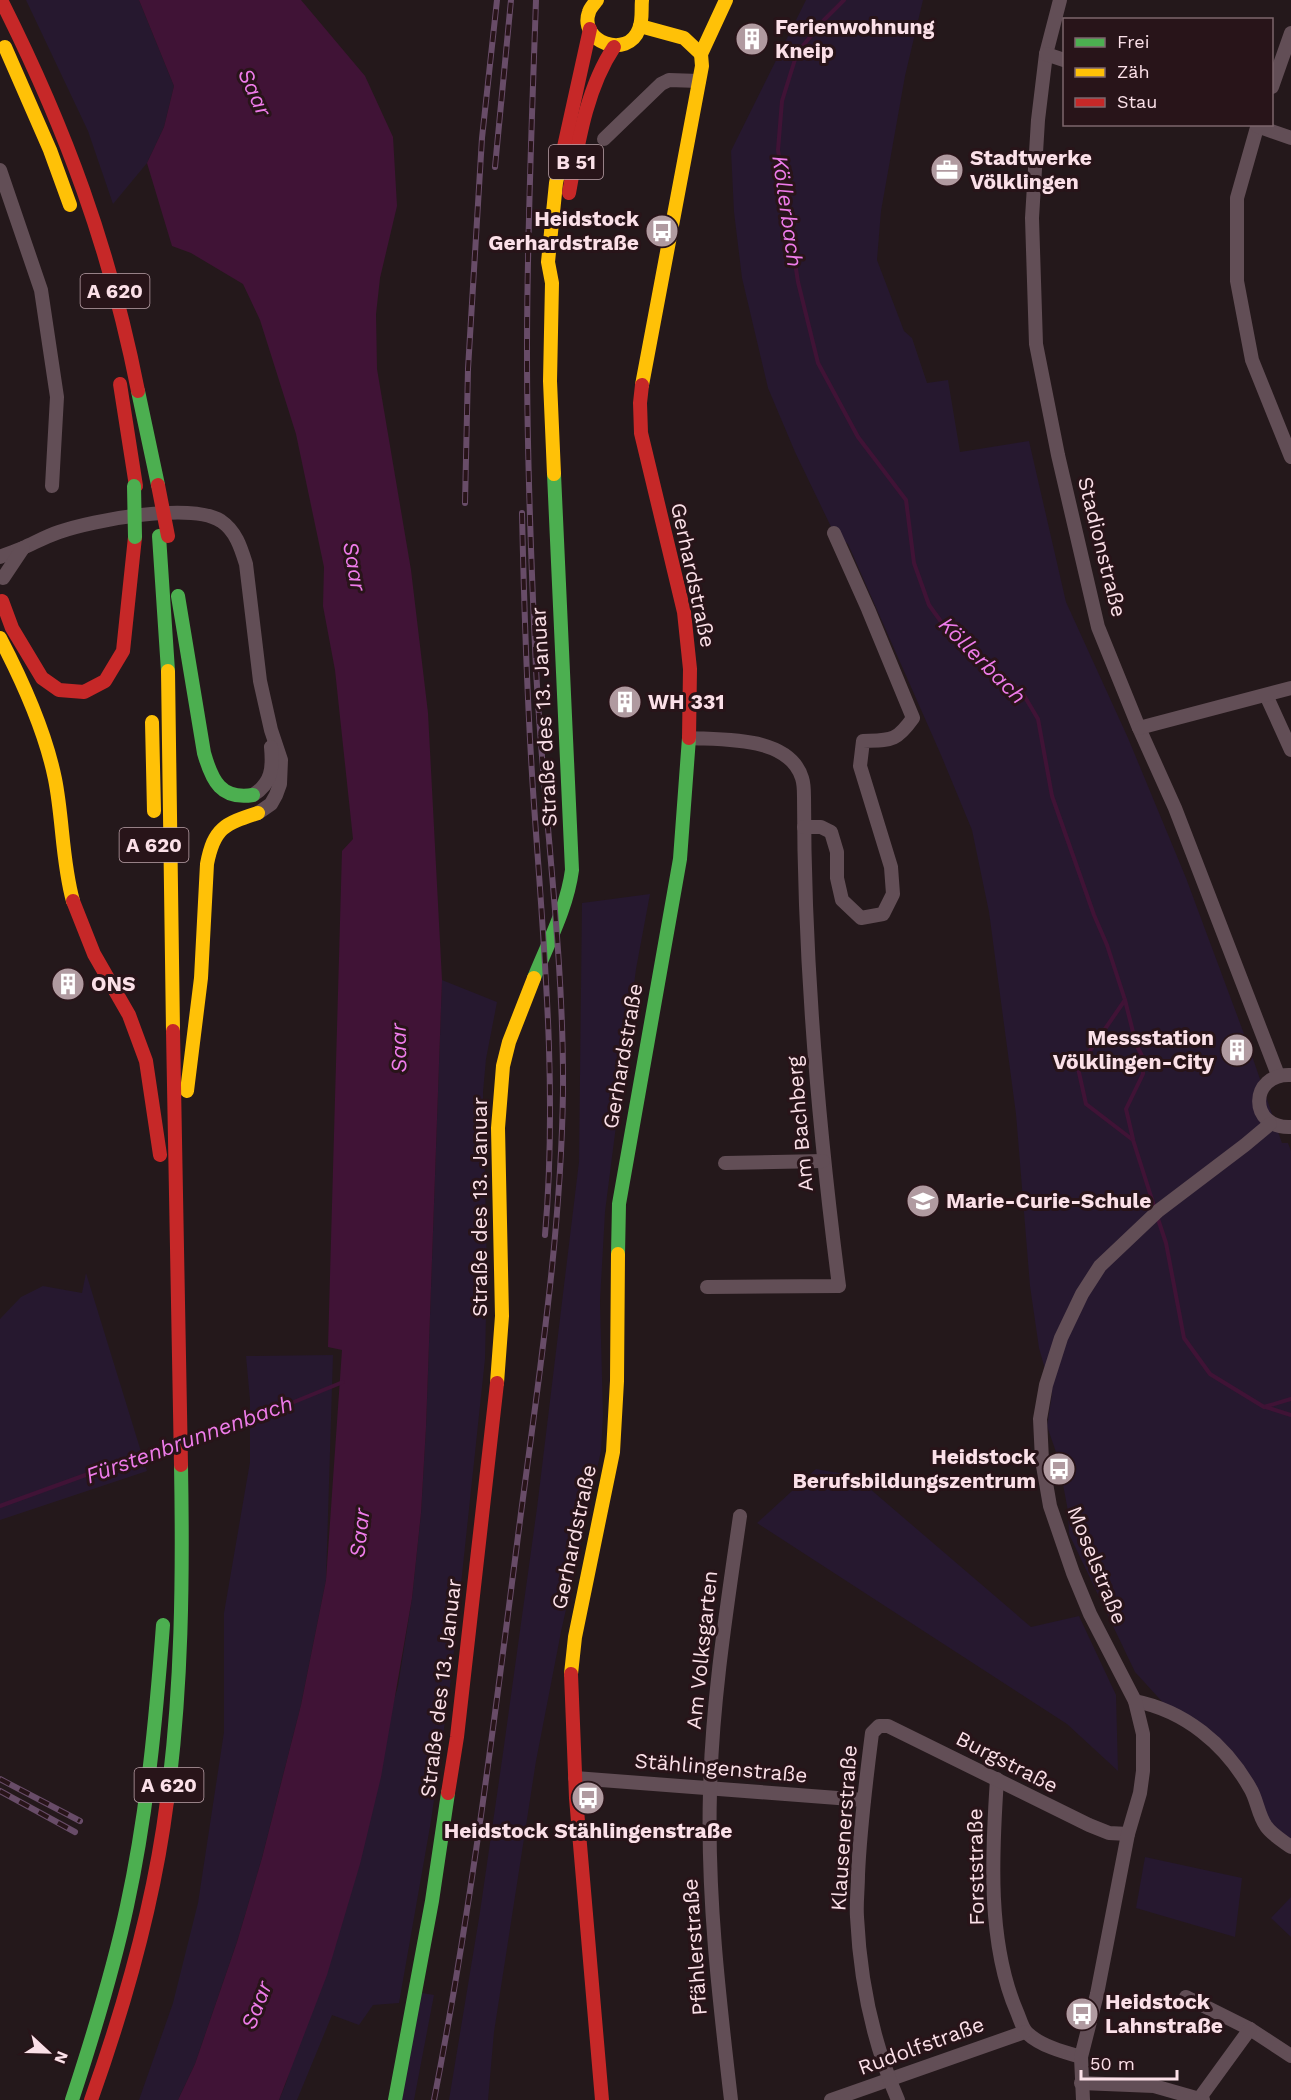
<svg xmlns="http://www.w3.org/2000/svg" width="1291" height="2100" font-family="'Work Sans',sans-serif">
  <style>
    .green { fill: #26182f }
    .water { fill: #401336 }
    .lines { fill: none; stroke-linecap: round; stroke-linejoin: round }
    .stream { stroke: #401336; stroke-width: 4 }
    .street { stroke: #624e56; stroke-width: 14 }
    .fast { stroke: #4caf50; stroke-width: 14 }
    .slow { stroke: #ffc107; stroke-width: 14 }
    .jam { stroke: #c62828; stroke-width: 14 }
    .rail-casing { stroke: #684c68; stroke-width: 6 }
    .rail { stroke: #281419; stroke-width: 4; stroke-dasharray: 11; stroke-linecap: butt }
    .fast-bridge { stroke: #4caf50; stroke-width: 14 }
    .jam-bridge { stroke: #c62828; stroke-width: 14 }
    .labels { text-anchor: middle; stroke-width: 6; stroke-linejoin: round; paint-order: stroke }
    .shield { fill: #281419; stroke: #bca3aa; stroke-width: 1.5 }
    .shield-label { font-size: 20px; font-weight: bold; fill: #fbe0e8 }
    .poi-label { font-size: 21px; font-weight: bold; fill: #fbe0e8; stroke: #281419; text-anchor: start }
    .street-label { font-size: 21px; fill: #fbe0e8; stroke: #281419 }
    .water-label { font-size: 22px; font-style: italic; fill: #ee7be9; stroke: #281419 }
  </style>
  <rect width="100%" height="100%" fill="#24181b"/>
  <g class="green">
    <polygon points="26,0 139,0 174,86 164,127 147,163 113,204 88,131"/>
    <polygon points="806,0 923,0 905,76 881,211 877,260 904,331 912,338 927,383 948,380 960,452 1029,441 1066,602 1128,738 1186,878 1250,1050 1282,1143 1288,1143 1291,1151 1291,1847 1266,1828 1228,1754 1167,1707 1135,1672 1069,1534 1068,1511 1058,1458 1047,1426 1052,1394 1039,1348 1030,1286 1016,1114 989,912 972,830 941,755 848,544 834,533 795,452 768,388 742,278 734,212 731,151"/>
    <polygon points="650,894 636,969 605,1212 600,1301 603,1415 601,1451 561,1632 536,1761 494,2032 488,2100 449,2100 480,1912 503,1753 537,1508 579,1162 582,903"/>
    <polygon points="442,980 497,1002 486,1059 483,1092 487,1271 485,1359 451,1678 431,1821 399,2003 373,2005 359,2025 332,2015 297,2100 279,2100 286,2083 398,1686 412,1598 421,1513 426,1427"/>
    <polygon points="86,1273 147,1471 0,1520 0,1319 21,1297 43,1286 82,1293"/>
    <polygon points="333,1355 326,1580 301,1705 262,1858 237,1942 195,2064 178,2100 139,2100 173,2003 198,1903 224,1732 224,1613 250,1462 250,1400 246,1356"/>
    <polygon points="816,1469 855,1476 1031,1627 1079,1616 1116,1695 1118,1771 1067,1724 757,1523"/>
    <polygon points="1145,1857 1242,1878 1235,1937 1136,1908"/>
    <polygon points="1291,1897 1291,1937 1271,1918"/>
    <polygon points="422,1993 434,1995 414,2100 401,2100"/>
  </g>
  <polygon class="water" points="139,0 301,0 365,76 393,137 397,206 380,278 376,314 377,369 411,570 428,713 442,980 426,1427 421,1513 412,1598 381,1777 360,1864 327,1975 279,2100 178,2100 195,2064 237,1942 262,1858 301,1705 326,1580 342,1350 328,1347 342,851 353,839 335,670 323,606 324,567 296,434 260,320 243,284 191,253 172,246 147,163 164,127 174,86"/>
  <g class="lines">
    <g class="stream">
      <polyline points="844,0 824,20 797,53 782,101 778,150 798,282 818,363 858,437 906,500 914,563 929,605 950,634 1022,692 1038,719 1052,796 1094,915 1107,945 1125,1000 1078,1068 1086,1104 1133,1140 1155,1209"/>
      <polyline points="1125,1000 1136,1044 1143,1058 1143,1074 1126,1109 1133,1139"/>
      <polyline points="1157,1216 1166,1243 1184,1338 1210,1374 1264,1407 1291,1399"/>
      <polyline points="1266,1407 1291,1415"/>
      <polyline points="190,1437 272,1411 343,1382"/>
      <polyline points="0,1506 171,1444"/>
    </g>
    <g class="street">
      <polyline points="1060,0 1046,54 1038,120 1032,218 1036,344 1058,455 1098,627 1139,728 1175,808 1278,1075"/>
      <polyline points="1046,54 1064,60"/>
      <polyline points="1272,87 1291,33"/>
      <polyline points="1258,124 1237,198 1237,281 1252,360 1291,457"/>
      <polyline points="1257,126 1291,138"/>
      <polyline points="604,139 661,84 669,80 699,81"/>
      <polyline points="0,170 41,290 57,397 52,486"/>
      <path d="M0 557C8 553 17 551 25 547 36 542 47 536 59 532 93 520 191 502 221 521 236 531 241 548 246 564L260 681 271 730 281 760 280 784 276 795 271 804 258 813"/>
      <polyline points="3,578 23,548"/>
      <polyline points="1266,695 1291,750"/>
      <polyline points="1139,728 1291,688"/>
      <path d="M689 738C724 740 789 736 802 778 804 784 804 791 804 797 804 961 818 1124 839 1286L707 1287"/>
      <path d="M253 795C272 783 273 768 271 747"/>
      <path d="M804 827H821L831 832 837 852V878L842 900 861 918 883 914 893 894 891 867 860 766 863 741C891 740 896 742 913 718L868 609 834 533"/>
      <path d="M1291 1075C1249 1073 1248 1129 1291 1127"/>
      <polyline points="725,1163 823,1161"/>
      <path d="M1135 1701C1185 1711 1225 1744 1250 1788 1257 1799 1258 1815 1266 1826 1271 1834 1283 1841 1291 1847"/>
      <polyline points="575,1778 864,1800"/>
      <path d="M997 1779C992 1853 987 1943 1017 2012 1020 2019 1022 2028 1027 2033 1041 2046 1063 2052 1081 2057"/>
      <polyline points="1186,1997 1250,2029 1291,2056"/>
      <polyline points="1081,2083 1154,2086 1203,2100"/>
      <polyline points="1199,2099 1250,2029"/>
      <path d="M731 2100C719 1997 707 1895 710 1792 712 1701 727 1606 740 1516"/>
      <polyline points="831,2100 1025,2032"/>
      <path d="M898 2100C873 2043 860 1979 857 1917 856 1903 858 1889 858 1875 860 1827 866 1780 872 1733L879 1726H888L1089 1825 1109 1833 1128 1834"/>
      <polyline points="1083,2100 1081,2057 1097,1994 1128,1834 1140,1793 1143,1771 1143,1734 1135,1701 1090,1614 1073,1573 1050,1506 1042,1460 1040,1419 1046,1385 1061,1338 1082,1294 1100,1266 1158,1211 1245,1145 1270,1124"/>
    </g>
    <g class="fast">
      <polyline points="138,391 158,485"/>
      <polyline points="159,536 168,671"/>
      <path d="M178 596 204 753C212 781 221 800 253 795"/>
      <path d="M534 978C548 943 567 908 572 870L554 474"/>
      <polyline points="618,1254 619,1204 680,859 689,738"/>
      <path d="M167 1801C182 1689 183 1577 181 1465"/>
      <path d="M72 2100C93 2036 113 1972 127 1906 147 1814 156 1719 163 1625"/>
      <polyline points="395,2100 432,1901 448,1793"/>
    </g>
    <g class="slow">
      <path d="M597 0C594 4 590 8 589 12 578 42 628 60 639 29 643 20 641 9 642 0"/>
      <polyline points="640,26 684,38 701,54"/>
      <polyline points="5,47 50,150 70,205"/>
      <polyline points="642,385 702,66 701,54 726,0"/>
      <polyline points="554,474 550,381 552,283 548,262 556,183 560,165"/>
      <path d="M0 638C23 682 45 730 55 779 63 819 62 862 73 901"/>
      <polyline points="168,671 173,1031"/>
      <polyline points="152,722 154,811"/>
      <path d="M187 1091 201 978 207 864C214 828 224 824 258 813"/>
      <polyline points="497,1383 502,1316 498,1128 503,1066 509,1042 534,978"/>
      <polyline points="571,1674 575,1637 613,1452 617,1381 618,1254"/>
    </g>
    <g class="jam">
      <path d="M1 0C66 129 110 249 138 391"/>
      <polyline points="560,165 590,29"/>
      <path d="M569 193C578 144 586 89 614 47"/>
      <polyline points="120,384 136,486"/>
      <polyline points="642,385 640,403 641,433 684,612 690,669 689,738"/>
      <polyline points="2,601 12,628 42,678 59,690 84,692 105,681 123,651 135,537"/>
      <polyline points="73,901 94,954 129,1015 146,1061 160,1155"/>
      <polyline points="173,1031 181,1465"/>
      <polyline points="571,1674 576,1798 602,2100"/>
      <polyline points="448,1793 457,1737 497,1383"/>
      <path d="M91 2100C126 2002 154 1904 167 1801"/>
    </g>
    <g class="rail-casing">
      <g id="rail">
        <polyline points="495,167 511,0"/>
        <polyline points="465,503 468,369 482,138 497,0"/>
        <path d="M522 513C524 605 527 698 533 790 543 938 558 1086 545 1235"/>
        <polyline points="0,1779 80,1821"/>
        <polyline points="0,1791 75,1832"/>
        <path d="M434 2100C470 1916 493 1730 517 1544 536 1394 561 1243 563 1091 564 950 543 809 536 668 531 562 527 456 527 350 527 233 532 117 536 0"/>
      </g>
    </g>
    <use href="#rail" class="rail"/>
    <polyline class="fast-bridge" points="134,486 135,537"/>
    <polyline class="jam-bridge" points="158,485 168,536"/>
  </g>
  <defs>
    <g id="building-disc" transform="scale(1.725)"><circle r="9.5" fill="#b09aa0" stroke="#281419"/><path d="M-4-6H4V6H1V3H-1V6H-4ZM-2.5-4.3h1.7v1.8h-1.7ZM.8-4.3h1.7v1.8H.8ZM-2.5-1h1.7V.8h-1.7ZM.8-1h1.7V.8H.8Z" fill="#fff"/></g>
    <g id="office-disc" transform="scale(1.725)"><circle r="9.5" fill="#b09aa0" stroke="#281419"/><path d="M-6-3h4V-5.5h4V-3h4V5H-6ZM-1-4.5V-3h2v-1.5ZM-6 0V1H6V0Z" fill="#fff"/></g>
    <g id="bus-disc" transform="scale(1.725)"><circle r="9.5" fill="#b09aa0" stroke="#281419"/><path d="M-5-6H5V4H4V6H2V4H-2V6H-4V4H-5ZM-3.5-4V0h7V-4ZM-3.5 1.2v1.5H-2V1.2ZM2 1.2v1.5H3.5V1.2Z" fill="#fff"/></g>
    <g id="school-disc" transform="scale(1.725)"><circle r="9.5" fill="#b09aa0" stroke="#281419"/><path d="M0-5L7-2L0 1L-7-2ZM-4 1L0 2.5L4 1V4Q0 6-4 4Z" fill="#fff"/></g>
  </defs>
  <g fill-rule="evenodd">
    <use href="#building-disc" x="752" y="39"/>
    <use href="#office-disc" x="947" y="170"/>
    <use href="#bus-disc" x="662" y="231"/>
    <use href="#building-disc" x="625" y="702"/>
    <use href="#building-disc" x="68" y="984"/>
    <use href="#building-disc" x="1237" y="1050"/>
    <use href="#school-disc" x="923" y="1201"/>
    <use href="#bus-disc" x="1059" y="1469"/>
    <use href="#bus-disc" x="588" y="1798"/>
    <use href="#bus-disc" x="1082" y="2014"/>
  </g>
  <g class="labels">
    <g class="shield">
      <rect x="549" y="145" width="54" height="34" rx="4.5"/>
      <rect x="80.5" y="274" width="69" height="34" rx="4.5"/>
      <rect x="119.5" y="828" width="69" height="34" rx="4.5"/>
      <rect x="134.5" y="1768" width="69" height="34" rx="4.5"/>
    </g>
    <g class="shield-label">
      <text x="576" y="169">B 51</text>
      <text x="115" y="298">A 620</text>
      <text x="154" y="852">A 620</text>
      <text x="169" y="1792">A 620</text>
    </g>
    <g class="poi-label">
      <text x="775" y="34">Ferienwohnung<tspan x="775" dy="24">Kneip</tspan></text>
      <text x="970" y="165">Stadtwerke<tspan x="970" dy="24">Völklingen</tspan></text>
      <text x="639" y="226" text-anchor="end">Heidstock<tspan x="639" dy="24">Gerhardstraße</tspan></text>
      <text x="648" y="709">WH 331</text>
      <text x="91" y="991">ONS</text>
      <text x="1214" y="1045" text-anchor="end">Messstation<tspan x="1214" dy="24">Völklingen-City</tspan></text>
      <text x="946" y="1208">Marie-Curie-Schule</text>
      <text x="1036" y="1464" text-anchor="end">Heidstock<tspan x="1036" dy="24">Berufsbildungszentrum</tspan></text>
      <text x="588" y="1838" text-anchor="middle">Heidstock Stählingenstraße</text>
      <text x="1105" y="2009">Heidstock<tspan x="1105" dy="24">Lahnstraße</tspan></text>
    </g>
    <g class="street-label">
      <text transform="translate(1102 547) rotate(76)" y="7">Stadionstraße</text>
      <text transform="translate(693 575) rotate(78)" y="7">Gerhardstraße</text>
      <text transform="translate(544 717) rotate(-93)" y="7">Straße des 13. Januar</text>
      <text transform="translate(623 1056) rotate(-80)" y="7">Gerhardstraße</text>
      <text transform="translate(800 1124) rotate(-95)" y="7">Am Bachberg</text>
      <text transform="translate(480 1207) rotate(-90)" y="7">Straße des 13. Januar</text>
      <text transform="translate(574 1537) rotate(-78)" y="7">Gerhardstraße</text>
      <text transform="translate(1097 1565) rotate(68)" y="7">Moselstraße</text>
      <text transform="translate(702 1650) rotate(-84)" y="7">Am Volksgarten</text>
      <text transform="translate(441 1688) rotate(-83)" y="7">Straße des 13. Januar</text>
      <text transform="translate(1007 1762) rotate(27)" y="7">Burgstraße</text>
      <text transform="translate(721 1768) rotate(5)" y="7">Stählingenstraße</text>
      <text transform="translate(844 1828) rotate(-86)" y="7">Klausenerstraße</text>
      <text transform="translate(976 1867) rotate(-91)" y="7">Forststraße</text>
      <text transform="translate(695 1947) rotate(-94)" y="7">Pfählerstraße</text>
      <text transform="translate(921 2046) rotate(-20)" y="7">Rudolfstraße</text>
    </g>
    <g class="water-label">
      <text transform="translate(255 92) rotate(65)" y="8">Saar</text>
      <text transform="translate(788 211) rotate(82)" y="8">Köllerbach</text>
      <text transform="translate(355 566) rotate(80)" y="8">Saar</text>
      <text transform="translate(983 660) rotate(45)" y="8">Köllerbach</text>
      <text transform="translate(398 1048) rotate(-91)" y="8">Saar</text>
      <text transform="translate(189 1439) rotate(-20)" y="8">Fürstenbrunnenbach</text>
      <text transform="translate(359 1533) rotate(-84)" y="8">Saar</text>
      <text transform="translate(256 2005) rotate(-69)" y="8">Saar</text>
    </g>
  </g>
  <rect x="1063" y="18" width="210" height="108" fill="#281419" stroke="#7c666c" stroke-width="1.5"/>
  <rect x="1075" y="38" width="30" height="9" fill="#4caf50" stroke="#7c666c" stroke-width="1.5"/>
  <text x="1117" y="48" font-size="18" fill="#fbe0e8">Frei</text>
  <rect x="1075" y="68" width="30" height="9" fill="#ffc107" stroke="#7c666c" stroke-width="1.5"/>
  <text x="1117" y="78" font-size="18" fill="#fbe0e8">Zäh</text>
  <rect x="1075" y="98" width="30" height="9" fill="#c62828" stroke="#7c666c" stroke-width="1.5"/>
  <text x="1117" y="108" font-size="18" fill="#fbe0e8">Stau</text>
  <g transform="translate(48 2052) rotate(112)" stroke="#281419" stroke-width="4.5" paint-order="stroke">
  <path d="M0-4.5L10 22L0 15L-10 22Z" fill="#fbe0e8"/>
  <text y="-9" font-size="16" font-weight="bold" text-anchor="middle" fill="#fbe0e8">N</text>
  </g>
  <path d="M1081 2070v9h96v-9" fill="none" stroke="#fbe0e8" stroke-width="3"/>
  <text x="1090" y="2070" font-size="18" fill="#fbe0e8" stroke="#281419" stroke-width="4.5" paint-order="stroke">50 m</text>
</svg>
